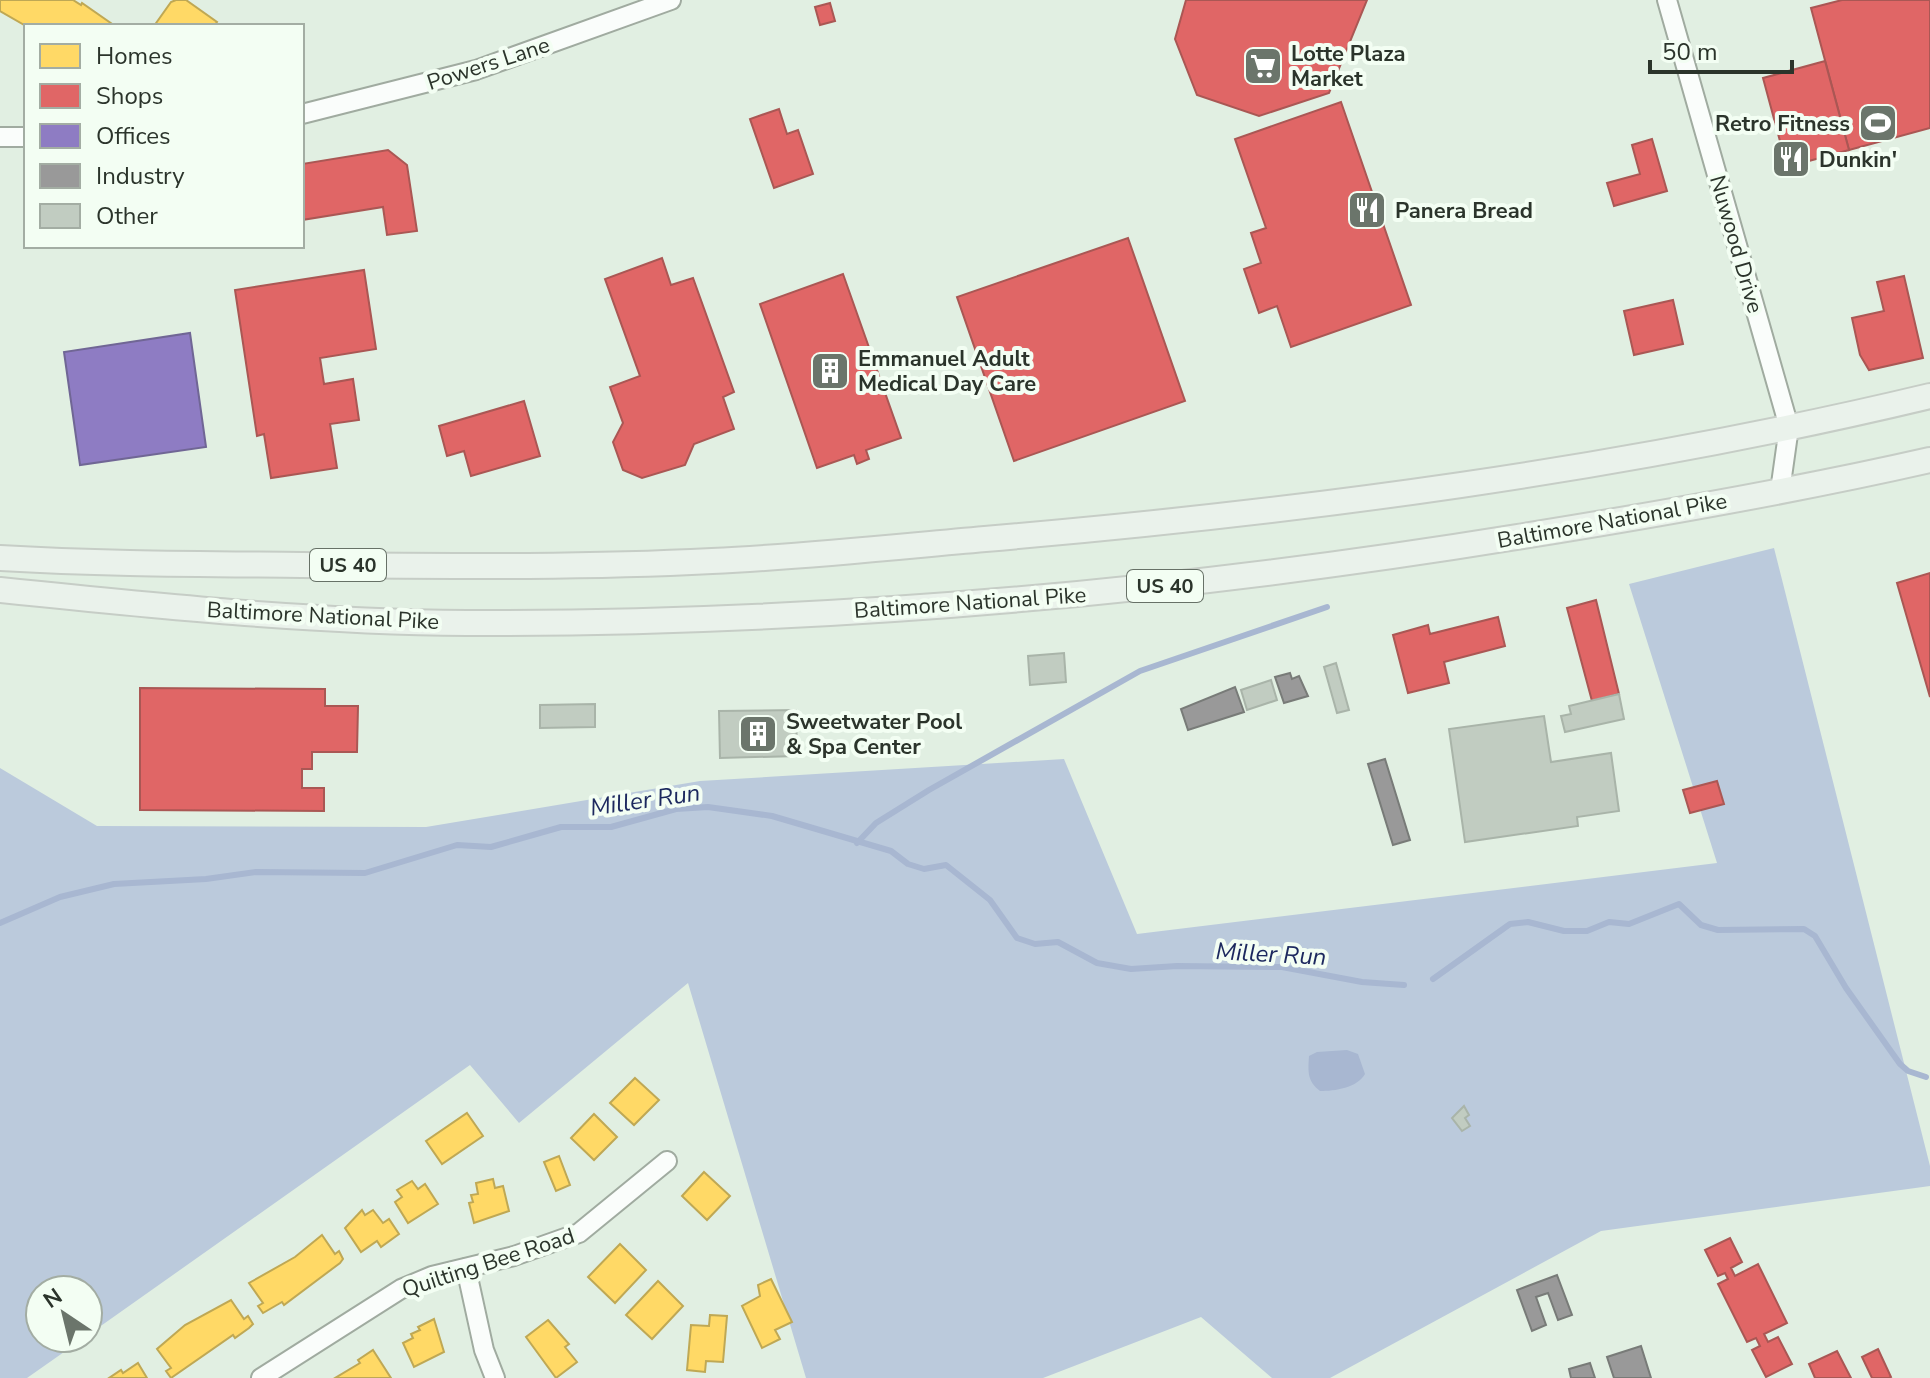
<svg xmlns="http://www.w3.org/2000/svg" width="1930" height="1378" font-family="'Nunito Sans',sans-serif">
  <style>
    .forest { fill: #bbcadc }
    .water { fill: #a8b7d1 }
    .homes { fill: #ffd966; stroke: #bfa854; stroke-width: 2 }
    .shops { fill: #e06666; stroke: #aa5754; stroke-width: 2 }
    .offices { fill: #8e7cc3; stroke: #706695; stroke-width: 2 }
    .industry { fill: #999; stroke: #787b78; stroke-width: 2 }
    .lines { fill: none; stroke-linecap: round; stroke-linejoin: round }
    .stream { stroke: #a8b7d1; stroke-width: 6 }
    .building { fill: #c1ccc1; stroke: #a9b4a9; stroke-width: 2 }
    .minor-casing { stroke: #a0aba0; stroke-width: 22 }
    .major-casing { stroke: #c6cdc6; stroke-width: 28 }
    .minor { stroke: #fafdfb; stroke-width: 18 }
    .major { stroke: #eaf2eb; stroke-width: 24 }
    .labels { text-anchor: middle; stroke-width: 8; stroke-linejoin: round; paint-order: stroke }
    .shield { fill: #f3fef3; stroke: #677167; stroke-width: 2 }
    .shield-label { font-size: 20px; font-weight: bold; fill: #2b342b }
    .poi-label { font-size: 22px; font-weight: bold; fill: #2b342b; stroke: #f3fef3; text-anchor: start }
    .street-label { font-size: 22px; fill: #2b342b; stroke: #f3fef3 }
    .water-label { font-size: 24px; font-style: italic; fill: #1c285e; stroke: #f3fef3 }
  </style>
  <rect width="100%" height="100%" fill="#e1efe2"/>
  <polygon class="forest" points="1774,548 1930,1166 1930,1186 1601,1231 1330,1378 1272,1378 1201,1317 1043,1378 806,1378 688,983 519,1123 470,1065 88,1335 88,1290 40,1290 40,1338 84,1338 27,1378 0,1378 0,768 97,826 426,827 700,781 1064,759 1137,934 1717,863 1629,584"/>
  <path class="water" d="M1347 1050 1358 1054 1365 1074C1357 1088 1335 1091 1320 1091 1307 1081 1308 1071 1309 1056L1317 1052Z"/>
  <g class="homes">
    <polygon points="0,0 73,0 81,5 82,3 115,26 26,26 0,11"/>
    <polygon points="176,0 186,0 217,22 214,26 154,26 171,2"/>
    <polygon points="635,1078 659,1100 634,1125 610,1103"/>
    <polygon points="467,1113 483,1136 442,1164 426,1141"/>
    <polygon points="594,1114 617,1137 594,1160 571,1138"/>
    <polygon points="559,1156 570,1185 556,1191 544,1162"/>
    <polygon points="704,1172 730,1196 707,1220 682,1196"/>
    <polygon points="493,1179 495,1188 503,1186 509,1211 474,1223 469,1203 473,1202 471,1195 478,1194 476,1183"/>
    <polygon points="412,1181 418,1189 425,1184 438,1204 408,1223 395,1202 402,1197 397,1190"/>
    <polygon points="362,1210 365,1215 373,1210 383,1223 389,1219 399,1234 381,1247 377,1241 361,1252 345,1228"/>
    <polygon points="322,1235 335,1254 339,1251 343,1259 340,1263 284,1305 282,1302 263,1313 258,1306 263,1303 249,1283 295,1257"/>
    <polygon points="620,1244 646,1270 615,1303 588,1277"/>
    <polygon points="771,1279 792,1322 775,1330 780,1339 762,1348 742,1306 760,1296 758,1285"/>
    <polygon points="658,1281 683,1306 652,1339 626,1315"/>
    <polygon points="231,1300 244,1319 248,1316 253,1324 249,1328 235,1338 233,1335 171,1378 166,1371 171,1368 157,1349 185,1325"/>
    <polygon points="710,1315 727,1316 723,1362 706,1361 705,1372 687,1370 691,1325 709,1326"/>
    <polygon points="434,1319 444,1352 414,1367 403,1343 413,1338 411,1334 420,1330 418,1327"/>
    <polygon points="548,1320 569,1344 565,1347 577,1362 556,1378 526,1337"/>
    <polygon points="373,1350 391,1378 335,1378 360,1363 358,1360"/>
    <polygon points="138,1363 147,1378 109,1378 121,1370 123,1373"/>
  </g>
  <g class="shops">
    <polygon points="1186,0 1367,0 1329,93 1259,116 1197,95 1175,39"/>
    <polygon points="1842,0 1930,0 1930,128 1849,150 1811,8"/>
    <polygon points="830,3 835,21 820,25 815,7"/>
    <polygon points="1825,61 1849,150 1787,167 1763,78"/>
    <polygon points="1341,102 1411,305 1291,347 1277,306 1259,313 1244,269 1261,263 1251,233 1266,228 1235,139"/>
    <polygon points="779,109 787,134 798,130 813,174 774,188 750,119"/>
    <polygon points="1652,139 1667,191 1614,206 1607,183 1640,174 1632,145"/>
    <polygon points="388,150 407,165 417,231 387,235 383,207 302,220 302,164"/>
    <polygon points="1128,238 1185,401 1014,461 957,297"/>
    <polygon points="662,258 671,285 693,278 734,392 723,397 734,429 694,444 685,465 642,478 623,470 613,442 623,423 610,387 640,376 605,279"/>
    <polygon points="364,270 376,349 320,358 324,384 353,379 359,420 330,424 337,468 271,478 264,434 257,436 235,290"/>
    <polygon points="843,274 901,438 866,450 869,459 857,464 854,455 817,468 760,304"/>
    <polygon points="1904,276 1923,358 1869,370 1860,355 1852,318 1884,311 1877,282"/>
    <polygon points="1673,300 1683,344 1634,355 1624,311"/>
    <polygon points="524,401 540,456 471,476 464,451 447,456 439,426"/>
    <polygon points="1930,573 1930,697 1897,583"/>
    <polygon points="1596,600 1619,694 1592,701 1567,608"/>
    <polygon points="1498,617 1505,646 1444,662 1449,683 1408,693 1393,635 1428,625 1430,634"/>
    <polygon points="140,688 325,689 325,706 358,706 357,752 312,752 312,769 302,769 302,788 324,788 324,811 140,810"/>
    <polygon points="1717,781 1724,804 1690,813 1683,790"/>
    <polygon points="1730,1238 1742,1262 1731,1268 1735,1276 1758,1264 1787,1323 1764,1334 1768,1342 1778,1337 1792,1364 1766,1377 1752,1350 1760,1346 1756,1338 1747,1342 1718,1284 1728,1279 1725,1273 1718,1276 1705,1250"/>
    <polygon points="1878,1349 1891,1377 1889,1378 1872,1378 1862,1357"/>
    <polygon points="1837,1351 1851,1378 1815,1378 1809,1364"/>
  </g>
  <polygon class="offices" points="190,333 206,447 80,465 64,352"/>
  <g class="industry">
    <polygon points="1290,673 1292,679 1299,676 1308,696 1284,703 1275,677"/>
    <polygon points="1235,687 1244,712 1188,730 1181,709"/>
    <polygon points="1385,759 1410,840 1393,845 1368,764"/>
    <polygon points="1557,1275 1572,1315 1558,1320 1548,1293 1536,1297 1546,1325 1532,1331 1517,1290"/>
    <polygon points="1641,1346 1651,1378 1614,1378 1607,1357"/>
    <polygon points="1590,1363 1595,1378 1571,1378 1569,1369"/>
  </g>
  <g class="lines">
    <g class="stream">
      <polyline points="857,843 876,823 929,790 1140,671 1327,607"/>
      <polyline points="0,923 60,897 114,884 206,879 256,872 365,873 457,845 491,847 561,827 611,827 676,809 708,807 772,816 891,851 908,864 924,869 946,865 990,900 1017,938 1035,944 1058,942 1097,963 1131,969 1177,966 1282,967 1362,982 1404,985"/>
      <polyline points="1433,979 1510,924 1528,922 1564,931 1587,931 1609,922 1629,924 1679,904 1701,925 1718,930 1804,929 1815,936 1846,988 1900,1064 1908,1071 1926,1077"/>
    </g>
  </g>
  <g class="building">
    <polygon points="1064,653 1066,682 1030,685 1028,656"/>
    <polygon points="1336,663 1349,710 1337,713 1324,667"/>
    <polygon points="1271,680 1277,700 1247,710 1241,690"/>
    <polygon points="1619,694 1624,719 1565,732 1561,716 1571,714 1569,706"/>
    <polygon points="595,704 595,727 540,728 540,705"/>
    <polygon points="796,710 797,756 720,758 719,711"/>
    <polygon points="1544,716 1551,762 1611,753 1619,811 1577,817 1578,826 1465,842 1449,729"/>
    <polygon points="1464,1106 1469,1115 1465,1118 1470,1126 1462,1131 1452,1118"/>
  </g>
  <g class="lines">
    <g class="minor-casing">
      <g id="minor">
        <polyline points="1667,0 1789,427 1780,491"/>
        <polyline points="302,114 476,70 671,0"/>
        <polyline points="0,137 26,137"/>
        <polyline points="466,1268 484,1350 495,1378"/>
        <polyline points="261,1378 401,1289 432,1276 514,1256 579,1233 667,1161"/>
      </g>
    </g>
    <g class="major-casing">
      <g id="major">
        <path d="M0 558C101 564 202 564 302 565 439 566 576 568 712 561 803 557 894 547 985 539 1301 512 1621 470 1930 396"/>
        <path d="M0 590C155 606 312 622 467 623 819 624 1171 593 1517 537 1655 515 1794 491 1930 460"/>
      </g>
    </g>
    <use href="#minor" class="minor"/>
    <use href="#major" class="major"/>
  </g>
  <defs>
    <g id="supermarket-square" transform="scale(2)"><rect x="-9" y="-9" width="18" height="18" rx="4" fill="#6b756b" stroke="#f3fef3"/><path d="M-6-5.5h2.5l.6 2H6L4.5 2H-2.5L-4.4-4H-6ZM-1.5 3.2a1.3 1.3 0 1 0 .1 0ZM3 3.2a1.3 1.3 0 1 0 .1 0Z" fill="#fff"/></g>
    <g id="stadium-square" transform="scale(2)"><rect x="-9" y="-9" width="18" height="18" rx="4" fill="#6b756b" stroke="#f3fef3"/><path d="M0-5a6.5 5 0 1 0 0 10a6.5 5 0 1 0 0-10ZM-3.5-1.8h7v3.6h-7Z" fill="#fff"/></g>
    <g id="restaurant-square" transform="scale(2)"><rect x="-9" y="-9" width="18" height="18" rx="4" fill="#6b756b" stroke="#f3fef3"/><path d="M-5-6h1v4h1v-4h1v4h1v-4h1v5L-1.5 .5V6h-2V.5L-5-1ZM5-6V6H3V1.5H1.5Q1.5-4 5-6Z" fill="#fff"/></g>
    <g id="building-square" transform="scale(2)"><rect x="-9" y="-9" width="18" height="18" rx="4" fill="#6b756b" stroke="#f3fef3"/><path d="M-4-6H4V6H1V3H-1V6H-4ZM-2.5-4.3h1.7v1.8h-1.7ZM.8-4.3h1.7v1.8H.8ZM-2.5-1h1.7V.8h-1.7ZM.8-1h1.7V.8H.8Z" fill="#fff"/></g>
  </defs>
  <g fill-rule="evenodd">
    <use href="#supermarket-square" x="1263" y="66"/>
    <use href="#stadium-square" x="1878" y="123"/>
    <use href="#restaurant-square" x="1791" y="159"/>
    <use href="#restaurant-square" x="1367" y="210"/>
    <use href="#building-square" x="830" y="371"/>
    <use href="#building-square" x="758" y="734"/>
  </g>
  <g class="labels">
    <g class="shield">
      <rect x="310" y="549" width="76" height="32" rx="6"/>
      <rect x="1127" y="570" width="76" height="32" rx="6"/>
    </g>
    <g class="shield-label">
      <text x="348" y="572">US 40</text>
      <text x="1165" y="593">US 40</text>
    </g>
    <g class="poi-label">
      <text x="1291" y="61">Lotte Plaza<tspan x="1291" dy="25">Market</tspan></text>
      <text x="1850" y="131" text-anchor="end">Retro Fitness</text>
      <text x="1819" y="167">Dunkin'</text>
      <text x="1395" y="218">Panera Bread</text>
      <text x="858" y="366">Emmanuel Adult<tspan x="858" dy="25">Medical Day Care</tspan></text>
      <text x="786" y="729">Sweetwater Pool<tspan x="786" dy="25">&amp; Spa Center</tspan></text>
    </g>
    <g class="street-label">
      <text transform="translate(488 63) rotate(-18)" y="8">Powers Lane</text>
      <text transform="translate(1737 244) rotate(74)" y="8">Nuwood Drive</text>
      <text transform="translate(1612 520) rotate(-10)" y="8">Baltimore National Pike</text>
      <text transform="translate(970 602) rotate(-4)" y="8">Baltimore National Pike</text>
      <text transform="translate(323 615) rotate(3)" y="8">Baltimore National Pike</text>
      <text transform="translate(488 1262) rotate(-18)" y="8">Quilting Bee Road</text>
    </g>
    <g class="water-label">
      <text transform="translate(645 800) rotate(-8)" y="8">Miller Run</text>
      <text transform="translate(1271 954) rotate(3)" y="8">Miller Run</text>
    </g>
  </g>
  <rect x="24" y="24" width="280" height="224" fill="#f3fef3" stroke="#a3ada3" stroke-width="2"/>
  <rect x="40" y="44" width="40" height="24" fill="#ffd966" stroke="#a3ada3" stroke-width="2"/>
  <text x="96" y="64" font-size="24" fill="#2b342b">Homes</text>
  <rect x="40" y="84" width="40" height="24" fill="#e06666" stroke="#a3ada3" stroke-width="2"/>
  <text x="96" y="104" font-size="24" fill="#2b342b">Shops</text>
  <rect x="40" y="124" width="40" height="24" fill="#8e7cc3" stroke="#a3ada3" stroke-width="2"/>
  <text x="96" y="144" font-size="24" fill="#2b342b">Offices</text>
  <rect x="40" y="164" width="40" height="24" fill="#999999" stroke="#a3ada3" stroke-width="2"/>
  <text x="96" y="184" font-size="24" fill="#2b342b">Industry</text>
  <rect x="40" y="204" width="40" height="24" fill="#c1ccc1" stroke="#a3ada3" stroke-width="2"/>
  <text x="96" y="224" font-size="24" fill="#2b342b">Other</text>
  <g transform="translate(64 1314) rotate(325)"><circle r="38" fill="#f3fef3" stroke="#a3ada3" stroke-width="2"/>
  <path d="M0-6L14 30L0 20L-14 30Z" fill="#6b756b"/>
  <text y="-12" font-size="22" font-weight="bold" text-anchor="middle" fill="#2b342b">N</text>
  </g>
  <path d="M1650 60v12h142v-12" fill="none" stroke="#2b342b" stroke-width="4"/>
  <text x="1662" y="60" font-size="24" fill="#2b342b" stroke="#f3fef3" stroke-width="6" paint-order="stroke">50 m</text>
</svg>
